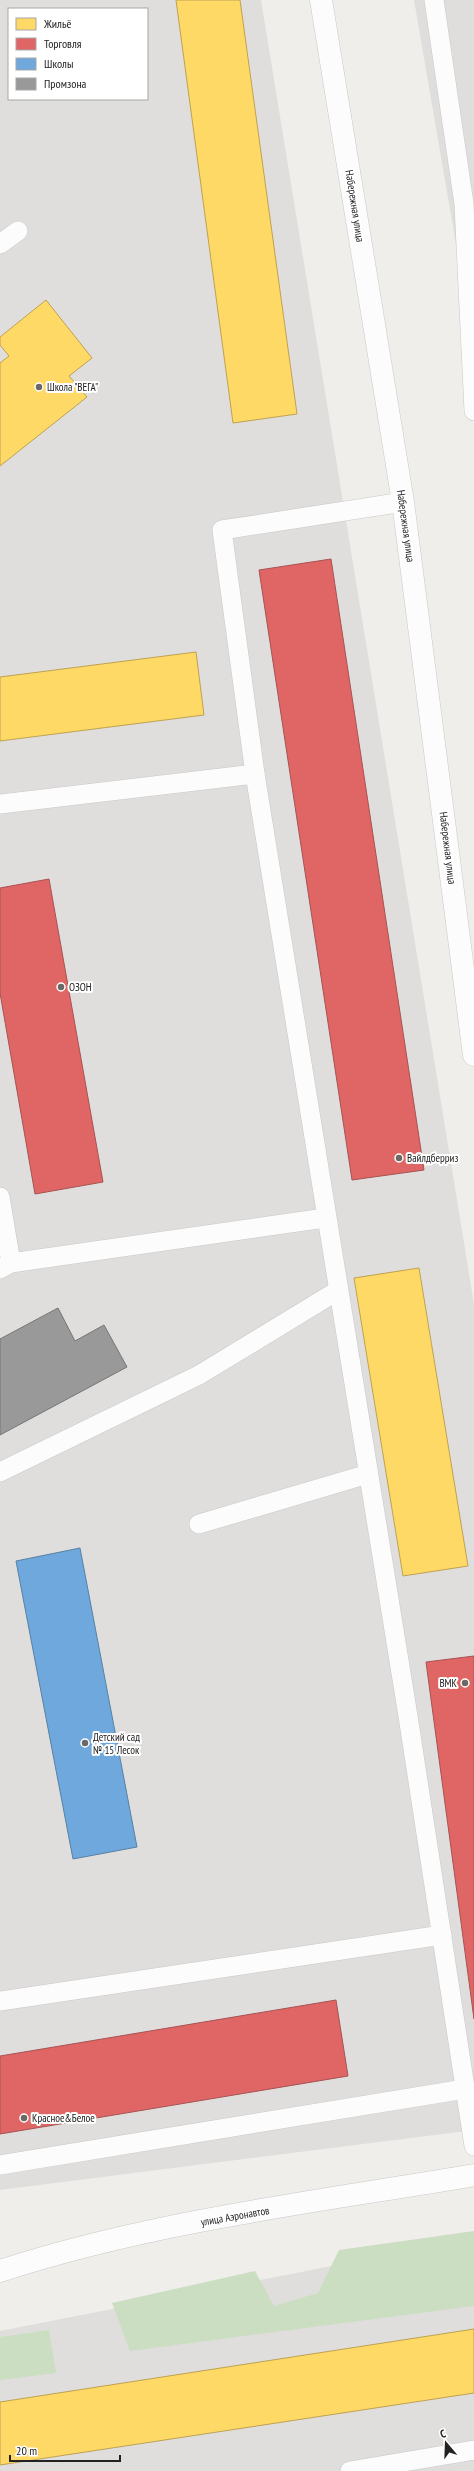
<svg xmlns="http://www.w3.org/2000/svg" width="474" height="2471" font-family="'PT Sans Narrow',sans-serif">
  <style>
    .residential { fill: #dfdedc; fill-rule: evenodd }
    .forest { fill: #cbdec1 }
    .homes { fill: #ffd966; stroke: #bda252 }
    .shops { fill: #e06666; stroke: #a75252 }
    .schools { fill: #6fa8dc; stroke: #5880a4 }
    .industry { fill: #999; stroke: #757575 }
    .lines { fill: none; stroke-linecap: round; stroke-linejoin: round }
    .service-casing { stroke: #c9c8c7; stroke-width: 20 }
    .minor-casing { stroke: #c9c8c7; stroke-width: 23 }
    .service { stroke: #fdfcfc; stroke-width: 19 }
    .minor { stroke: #fdfcfc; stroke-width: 22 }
    .poi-dot { fill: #6a6968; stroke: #fff; stroke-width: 1.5 }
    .labels { text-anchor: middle; stroke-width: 4; stroke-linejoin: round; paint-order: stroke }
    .street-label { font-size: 11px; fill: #222; stroke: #fff }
    .poi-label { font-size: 11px; fill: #222; stroke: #fff; text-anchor: start }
  </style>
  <rect width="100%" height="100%" fill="#f0eeeb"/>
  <g class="residential">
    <path d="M0 0H261L474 1304V2130L0 2190ZM9 9H147V99H9Z"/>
    <polygon points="414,0 474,0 474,349"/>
    <polygon points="474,2238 474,2471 0,2471 0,2331"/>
  </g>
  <g class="forest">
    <polygon points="474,2231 474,2306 130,2351 112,2303 255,2271 274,2306 318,2293 339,2250"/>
    <polygon points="49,2330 56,2373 0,2380 0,2337"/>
  </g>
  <g class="homes">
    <polygon points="176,0 240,0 297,414 233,423"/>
    <polygon points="46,300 92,358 69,376 87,397 0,466 0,363 9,356 0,345 0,337"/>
    <polygon points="196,652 204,715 0,741 0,677"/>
    <polygon points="419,1268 468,1566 403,1576 354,1278"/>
    <polygon points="474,2329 474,2393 0,2465 0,2402"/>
  </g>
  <g class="shops">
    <polygon points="331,559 424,1170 352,1180 259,570"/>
    <polygon points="49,879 103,1182 35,1194 0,993 0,888"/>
    <polygon points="474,1656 474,2019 426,1662"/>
    <polygon points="336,2000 348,2076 0,2134 0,2056"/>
  </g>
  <polygon class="schools" points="80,1548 137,1847 73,1859 16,1561"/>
  <polygon class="industry" points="58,1308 75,1341 104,1325 127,1367 0,1435 0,1339"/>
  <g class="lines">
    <g class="service-casing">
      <g id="service">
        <polyline points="434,0 464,204 474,411"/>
        <polyline points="0,244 18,231"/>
        <polyline points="403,502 222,530 255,774 408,1716 474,2146"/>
        <polyline points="0,804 255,774"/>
        <polyline points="0,1197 11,1263"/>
        <polyline points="0,1269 11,1263 325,1218"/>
        <polyline points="0,1472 199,1375 337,1291"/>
        <polyline points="199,1524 368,1474"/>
        <polyline points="0,2001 442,1935"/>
        <polyline points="0,2165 465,2089"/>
        <polyline points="350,2471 474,2450"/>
      </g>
    </g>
    <g class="minor-casing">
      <g id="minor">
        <polyline points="321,0 403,502 474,1055"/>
        <path d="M0 2271C153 2221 316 2202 474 2175"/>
      </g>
    </g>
    <use href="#service" class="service"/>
    <use href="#minor" class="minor"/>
  </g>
  <g class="poi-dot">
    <circle cx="39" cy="387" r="4"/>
    <circle cx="61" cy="987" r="4"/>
    <circle cx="399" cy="1158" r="4"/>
    <circle cx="465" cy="1683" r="4"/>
    <circle cx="85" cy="1743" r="4"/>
    <circle cx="24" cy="2118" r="4"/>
  </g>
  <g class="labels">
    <g class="street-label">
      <text transform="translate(355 206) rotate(81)" y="4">Набережная улица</text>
      <text transform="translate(406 526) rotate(82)" y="4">Набережная улица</text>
      <text transform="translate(448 848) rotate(83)" y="4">Набережная улица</text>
      <text transform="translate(235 2216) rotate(-10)" y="4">улица Аэронавтов</text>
    </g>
    <g class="poi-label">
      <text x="47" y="391">Школа "ВЕГА"</text>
      <text x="69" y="991">ОЗОН</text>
      <text x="407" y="1162">Вайлдберриз</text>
      <text x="457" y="1687" text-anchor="end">ВМК</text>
      <text x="93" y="1741">Детский сад<tspan x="93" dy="13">№ 15 Лесок</tspan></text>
      <text x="32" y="2122">Красное&amp;Белое</text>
    </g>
  </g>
  <rect x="8" y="8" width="140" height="92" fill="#ffffff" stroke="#a7a7a7"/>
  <rect x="16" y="18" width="20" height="12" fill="#ffd966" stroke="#a7a7a7"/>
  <text x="44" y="28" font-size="12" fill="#222222">Жильё</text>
  <rect x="16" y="38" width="20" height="12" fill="#e06666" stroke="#a7a7a7"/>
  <text x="44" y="48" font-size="12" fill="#222222">Торговля</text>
  <rect x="16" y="58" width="20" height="12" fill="#6fa8dc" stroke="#a7a7a7"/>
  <text x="44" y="68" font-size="12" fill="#222222">Школы</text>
  <rect x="16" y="78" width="20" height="12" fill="#999999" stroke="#a7a7a7"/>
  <text x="44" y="88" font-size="12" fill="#222222">Промзона</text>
  <g transform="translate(446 2443) rotate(341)" stroke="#ffffff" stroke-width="3" paint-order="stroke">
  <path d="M0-3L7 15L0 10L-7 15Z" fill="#222222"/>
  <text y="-6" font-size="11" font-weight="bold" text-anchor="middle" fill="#222222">С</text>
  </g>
  <path d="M10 2455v6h110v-6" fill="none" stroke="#222222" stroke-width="2"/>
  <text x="16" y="2455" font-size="12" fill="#222222" stroke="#ffffff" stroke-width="3" paint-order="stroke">20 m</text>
</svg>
